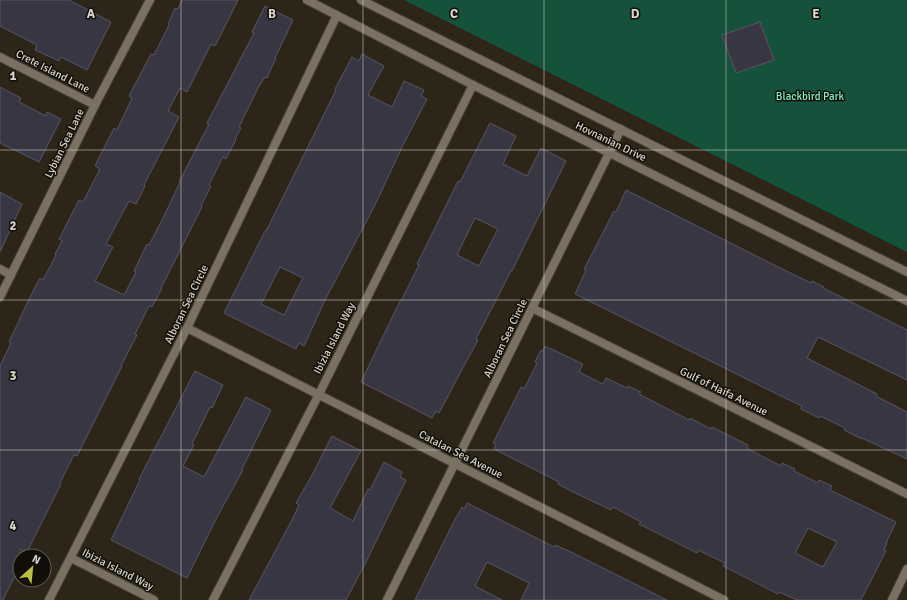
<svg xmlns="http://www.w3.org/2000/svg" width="907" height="600" font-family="Signika,sans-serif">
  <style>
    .green { fill: #16513b }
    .building { fill: #393644; stroke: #585565; fill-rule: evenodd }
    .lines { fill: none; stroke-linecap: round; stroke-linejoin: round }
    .street-casing { stroke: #484137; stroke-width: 10 }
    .street { stroke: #7b7162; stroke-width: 8 }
    .grid { fill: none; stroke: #d8d3ca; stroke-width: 1; stroke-opacity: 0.55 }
    .labels { text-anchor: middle; stroke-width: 3; stroke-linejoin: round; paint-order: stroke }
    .street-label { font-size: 11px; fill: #d8d3ca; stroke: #120f09 }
    .park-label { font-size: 11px; fill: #7df6c4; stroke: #120f09 }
    .grid-label { font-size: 13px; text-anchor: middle; font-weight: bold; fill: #d8d3ca; stroke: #120f09; stroke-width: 3; stroke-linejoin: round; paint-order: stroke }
  </style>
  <rect width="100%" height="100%" fill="#2d2518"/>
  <polygon class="green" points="404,0 907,0 907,252"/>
  <g class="building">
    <polygon points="0,0 69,0 111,22 87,70 61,57 59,61 35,50 37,45 0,26"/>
    <polygon points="182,0 238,0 215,46 211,44 187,92 180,88 168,111 179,117 144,185 145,186 136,204 129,201 106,244 113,247 95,281 124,295 136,272 134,271 147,244 149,245 164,216 180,182 179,182 209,124 207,123 254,33 252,32 265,6 293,20 275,58 276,58 267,78 265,77 258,88 239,127 241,128 235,139 236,140 226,159 223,157 209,185 211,186 201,206 202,207 161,288 162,288 152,307 149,306 135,334 137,335 121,366 122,366 77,456 74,455 60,483 61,484 27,552 20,549 20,565 3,600 0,600 0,366 11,343 9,342 31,295 40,278 43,280 56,255 55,254 62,241 59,239 79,200 83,202 100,169 95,166 114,128 117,130 132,98 129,96 151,54 154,55 169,25 168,24 175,8 178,9"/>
    <polygon points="760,22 774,60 736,73 722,35"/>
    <path d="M362 54 384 66 368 95 392 107 404 81 424 90 421 96 427 99 403 145 375 205 325 300 304 346 299 343 296 349 224 313 265 231H266L284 195 336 90 335 89 352 57 359 61ZM280 267 303 278 284 315 261 304Z"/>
    <polygon points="0,87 21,98 19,102 46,116 47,112 61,119 39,162 0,143"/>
    <path d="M490 123 516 136 503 164 527 176 541 148 566 161 512 271H511L476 339 478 340 466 362 439 413 436 411 432 418 361 382 400 301H401L419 265 417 264 458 181 460 182ZM475 218 498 229 479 266 457 255Z"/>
    <polygon points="626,190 770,263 811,283 812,281 824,287 823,288 907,330 907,380 818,337 807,358 877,394 876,396 907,412 907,459 862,438 862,439 844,430 845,428 820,416 819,418 801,409 802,406 783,397 575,294 586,270 584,269 593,252 614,211 616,212"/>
    <polygon points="0,192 22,204 0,252"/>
    <path d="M545 346 583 364 579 372 603 384 606 378 627 388 628 386 641 392 639 394 689 420 690 418 711 429 712 427 748 445 747 448 750 450 781 466 782 463 795 469 794 471 818 483 819 480 832 486 830 490 896 522 886 543H887L884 550 886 551 861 600H797L779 592 778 594 723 566 725 563 698 550 697 553 639 524 641 522 615 508 613 507 611 510 571 491 558 484 559 482 494 449 496 444 493 443 521 387 524 389 537 363 535 362 541 350 543 351ZM808 528 837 542 823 567 795 553Z"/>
    <polygon points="195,371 223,385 212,408 210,407 192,444 194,445 183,466 204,477 246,397 271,410 242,469 243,470 216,519 187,578 111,540 140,480 139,479"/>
    <polygon points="332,436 361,451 330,508 353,521 368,489 370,490 384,462 402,472 400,477 406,480 366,562 346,600 249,600 293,518 299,505 296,503 311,477"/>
    <polygon points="467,503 554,547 555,545 571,552 667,600 521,600 529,583 487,562 475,586 502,600 415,600 453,523 462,507 464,509"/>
  </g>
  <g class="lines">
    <g class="street-casing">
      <g id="street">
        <polyline points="307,0 473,85 907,301"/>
        <polyline points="361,0 907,272"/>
        <polyline points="0,57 95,105"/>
        <polyline points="0,269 11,275"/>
        <polyline points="0,297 95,105 150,0"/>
        <polyline points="532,308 907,494"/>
        <polyline points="187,328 724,600"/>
        <polyline points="71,558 154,600"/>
        <polyline points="49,600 187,328 337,15"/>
        <polyline points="213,600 319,394 473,85"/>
        <polyline points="387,600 621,129"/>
        <polyline points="892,600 907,569"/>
      </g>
    </g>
    <use href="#street" class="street"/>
  </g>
  <path class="grid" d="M181 0V600M363 0V600M544 0V600M726 0V600M0 150H907M0 300H907M0 450H907"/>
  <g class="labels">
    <g class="street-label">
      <text transform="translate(53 71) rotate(27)" y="4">Crete Island Lane</text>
      <text transform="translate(611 141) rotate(26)" y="4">Hovnanian Drive</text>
      <text transform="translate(64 143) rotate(-64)" y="4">Lybian Sea Lane</text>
      <text transform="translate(186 304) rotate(-64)" y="4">Alboran Sea Circle</text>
      <text transform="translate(334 338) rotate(-63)" y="4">Ibizia Island Way</text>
      <text transform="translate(505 338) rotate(-64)" y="4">Alboran Sea Circle</text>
      <text transform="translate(724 391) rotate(26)" y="4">Gulf of Haifa Avenue</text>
      <text transform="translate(461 454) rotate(27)" y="4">Catalan Sea Avenue</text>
      <text transform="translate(118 569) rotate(27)" y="4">Ibizia Island Way</text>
    </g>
    <g class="park-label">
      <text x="810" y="100">Blackbird Park</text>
    </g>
  </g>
  <g class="grid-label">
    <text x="91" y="18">A</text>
    <text x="272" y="18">B</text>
    <text x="454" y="18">C</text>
    <text x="635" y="18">D</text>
    <text x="816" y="18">E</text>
    <text x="13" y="80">1</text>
    <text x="13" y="230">2</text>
    <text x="13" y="380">3</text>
    <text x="13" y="530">4</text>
  </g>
  <g transform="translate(32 568) rotate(27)"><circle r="19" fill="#120f09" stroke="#615d56"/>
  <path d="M0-3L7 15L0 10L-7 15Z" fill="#bbc044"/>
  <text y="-6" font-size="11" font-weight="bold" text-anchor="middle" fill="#d8d3ca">N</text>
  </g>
</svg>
